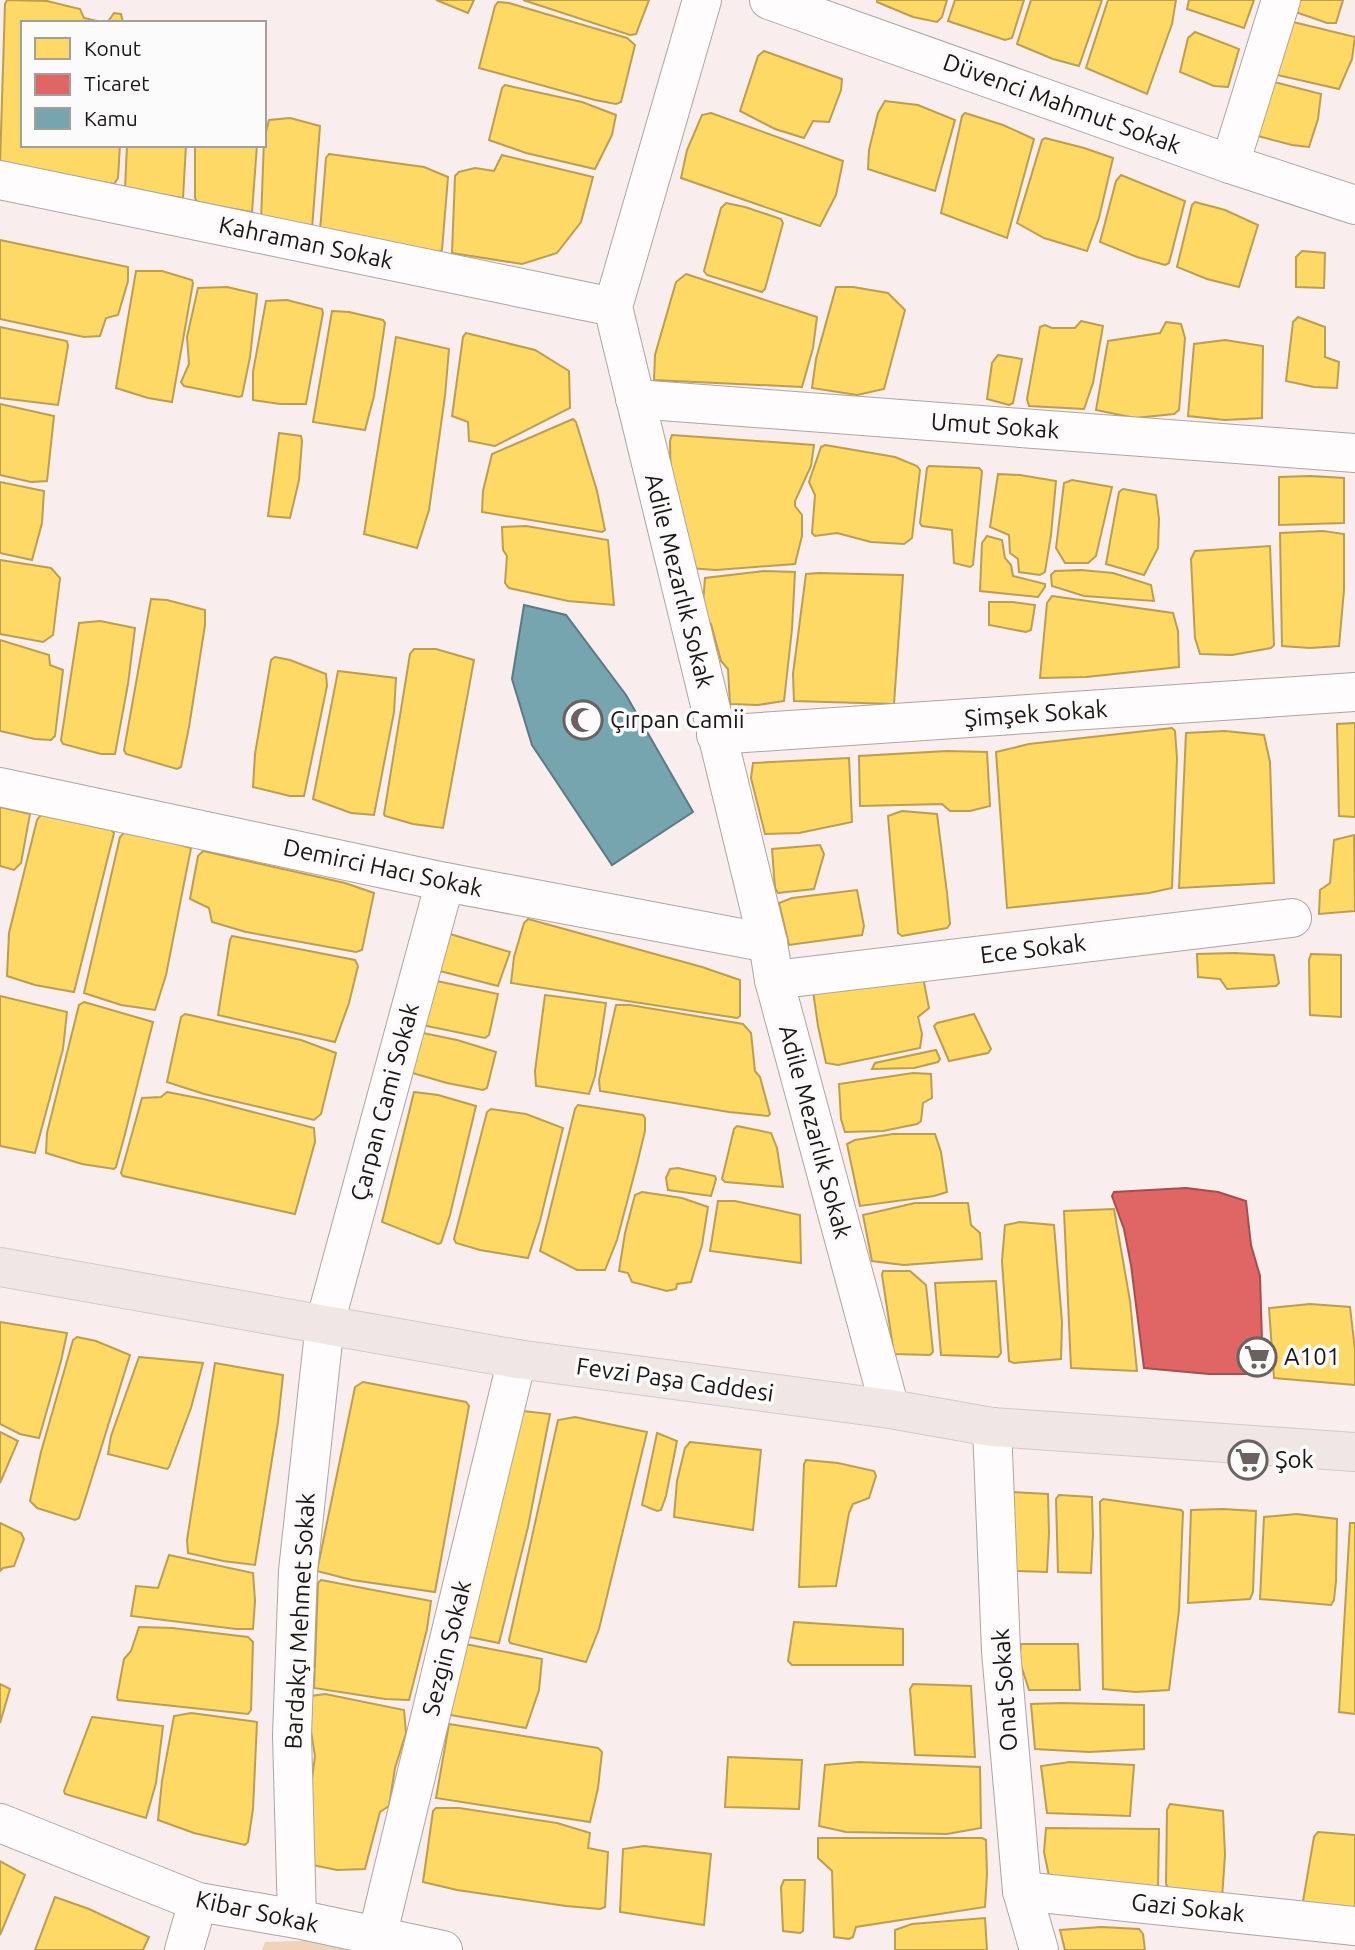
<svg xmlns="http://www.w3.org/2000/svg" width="1355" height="1950" font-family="Ubuntu,sans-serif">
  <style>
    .green { fill: #f0d3ba }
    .homes { fill: #ffd966; stroke: #bc9e4e; stroke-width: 2 }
    .shops { fill: #e06666; stroke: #a64e4e; stroke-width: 2 }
    .public { fill: #76a5af; stroke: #5c7a81; stroke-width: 2 }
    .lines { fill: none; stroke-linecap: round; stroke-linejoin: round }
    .minor-casing { stroke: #aea4a4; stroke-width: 40 }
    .major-casing { stroke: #d0caca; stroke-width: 40 }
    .minor { stroke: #fefcfc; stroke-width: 38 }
    .major { stroke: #f0e7e4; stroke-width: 38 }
    .labels { text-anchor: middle; stroke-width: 7; stroke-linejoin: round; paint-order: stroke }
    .street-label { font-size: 24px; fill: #1e1515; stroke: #fbfbfb }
    .poi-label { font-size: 24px; fill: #1e1515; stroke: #fbfbfb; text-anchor: start }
  </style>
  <rect width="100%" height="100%" fill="#f9eded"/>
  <polygon class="green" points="388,1938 385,1950 262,1950 265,1942"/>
  <g class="homes">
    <polygon points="7,0 47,1 80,9 84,18 106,23 23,23 23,145 120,145 118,178 114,184 0,164 5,4"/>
    <polygon points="436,0 474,0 468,13"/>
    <polygon points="523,0 649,0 636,34 630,35"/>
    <polygon points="877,0 947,0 942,17 937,22 913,17 877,2"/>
    <polygon points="955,0 1024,0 1012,38 1005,40 948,21"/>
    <polygon points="1031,0 1102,0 1079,66 1053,59 1017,44"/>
    <polygon points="1108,0 1176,0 1172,24 1147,94 1086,68"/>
    <polygon points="1189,0 1254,0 1244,28 1187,9"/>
    <polygon points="1292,0 1343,0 1336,23 1327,23 1290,10"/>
    <polygon points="498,2 509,3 627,38 635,45 621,102 616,104 595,100 479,68 495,6"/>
    <polygon points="114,13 121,14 123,23 107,23"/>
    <polygon points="1285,20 1355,37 1352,59 1339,89 1273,74"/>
    <polygon points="1195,32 1239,49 1228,87 1214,86 1180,72 1188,38"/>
    <polygon points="764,51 842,79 841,90 829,122 813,121 804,138 775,129 740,111 758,56"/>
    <polygon points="1270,81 1321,94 1318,119 1309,147 1292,145 1254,135"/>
    <polygon points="505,85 582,102 616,115 612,135 595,169 526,153 489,140 502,88"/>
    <polygon points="885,101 918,105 955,120 935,191 868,169 869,150 878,113"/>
    <polygon points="711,113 843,161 836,195 820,226 681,178 687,150 702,115"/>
    <polygon points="965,113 1003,125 1034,139 1007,238 941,213 962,116"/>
    <polygon points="290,118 320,126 312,229 261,221 264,140 269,120"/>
    <polygon points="1045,138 1084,148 1113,158 1099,218 1087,251 1044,238 1017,223 1042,140"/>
    <polygon points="127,145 186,145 183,198 125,189"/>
    <polygon points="195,145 257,145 252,212 198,203 195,198"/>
    <polygon points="329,154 424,167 448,177 442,250 437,253 320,231 326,158"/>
    <polygon points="502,155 593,177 581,222 557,253 522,264 452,253 455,176 459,172 475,168 494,171"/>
    <polygon points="1121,175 1185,201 1169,263 1165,265 1137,257 1100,242 1116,181"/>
    <polygon points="1195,202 1225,210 1258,225 1239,287 1207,279 1177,267 1192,205"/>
    <polygon points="726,203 745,207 781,219 783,223 765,289 762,292 707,275 704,271 721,208"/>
    <polygon points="0,240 128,267 128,281 118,315 106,318 100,336 84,337 0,319"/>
    <polygon points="1302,251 1325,253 1324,288 1296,287 1296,257"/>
    <polygon points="136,271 162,271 192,280 193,283 172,402 148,398 116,388"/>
    <polygon points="686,274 817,317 813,348 802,387 654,380 655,355 676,282"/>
    <polygon points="227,287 257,294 250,357 242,396 239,397 184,386 181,382 189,364 187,337 198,288"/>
    <polygon points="836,287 853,287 888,293 905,310 884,389 857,395 812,388 816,359"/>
    <polygon points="287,300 322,309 323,313 306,404 280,404 253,400 253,372 266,301"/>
    <polygon points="332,311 349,312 383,320 385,323 374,396 365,430 313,422"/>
    <polygon points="1298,317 1325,327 1325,357 1339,362 1337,388 1314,387 1286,381 1293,322"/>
    <polygon points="1081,321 1103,326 1093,383 1084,409 1029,406 1027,399 1040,327 1045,325 1052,328 1075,328"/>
    <polygon points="1166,322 1181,324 1185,338 1179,410 1174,414 1135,418 1096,410 1108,341 1160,333"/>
    <polygon points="0,327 67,341 68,346 58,405 0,398"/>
    <polygon points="466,333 535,350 569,371 570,408 495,446 469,441 468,422 452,416 463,337"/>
    <polygon points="396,337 449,349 445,396 429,510 417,548 364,534"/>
    <polygon points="1225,340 1263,346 1262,418 1225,420 1188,416 1194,344"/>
    <polygon points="998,355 1022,359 1013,403 1009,405 987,399 992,363"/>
    <polygon points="0,404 54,416 47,481 31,482 0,475"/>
    <polygon points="573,419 576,422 597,491 605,530 602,532 482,512 483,491 492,454"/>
    <polygon points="279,433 301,436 302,441 299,480 290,518 268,516"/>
    <polygon points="672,435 814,445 811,466 795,501 795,506 802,515 802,536 795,564 716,570 688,568 671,491 670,441"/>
    <polygon points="825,445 895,457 917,466 920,470 912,538 904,544 871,542 837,533 815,536 812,533 815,495 809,482 821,447"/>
    <polygon points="929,466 979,468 982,471 973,565 970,567 954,563 952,530 922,526 920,523 927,468"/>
    <polygon points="998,474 1020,475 1056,481 1051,535 1045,572 1040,575 1019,572 1018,559 1010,553 1009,535 990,527"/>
    <polygon points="1311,476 1344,478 1344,523 1279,525 1279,477"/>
    <polygon points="1072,480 1112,487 1096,556 1088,563 1065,563 1056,548 1064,483"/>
    <polygon points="0,482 44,491 42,523 32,560 0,553"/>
    <polygon points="1123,489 1156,495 1159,519 1158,548 1144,575 1106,564 1119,492"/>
    <polygon points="526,526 608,540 614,605 568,601 509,588 505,583 507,556 503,550 502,527"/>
    <polygon points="1323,531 1344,534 1344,590 1339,646 1310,648 1282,646 1280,533"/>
    <polygon points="987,536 1002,540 1005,558 1011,565 1013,576 1045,584 1045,587 1038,597 980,591 982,543"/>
    <polygon points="1270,546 1274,645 1271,648 1232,655 1200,654 1195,638 1191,559 1195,551"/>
    <polygon points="0,560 51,568 60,578 53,635 43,642 0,634"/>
    <polygon points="1081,570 1113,573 1151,585 1154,601 1084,596 1052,586 1051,575 1055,571"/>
    <polygon points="764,571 795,572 792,629 784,701 758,705 730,704 728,669 721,661 711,624 702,615 705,578"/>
    <polygon points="818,573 903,575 894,704 794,701 793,674 806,574"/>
    <polygon points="1052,596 1173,613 1178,631 1179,667 1086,677 1040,678 1047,603"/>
    <polygon points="151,599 167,600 205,610 205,625 189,727 181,767 177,769 126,754 124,750"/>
    <polygon points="989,602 1012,602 1035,605 1031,630 1026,632 989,625"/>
    <polygon points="100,621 135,628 128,684 115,754 101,754 63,744 61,740 79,623"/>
    <polygon points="0,640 49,655 50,665 63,670 55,736 51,740 35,739 0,731"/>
    <polygon points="414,649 436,649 474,660 443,828 413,824 385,816 384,814 410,654"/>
    <polygon points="275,657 290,660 326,674 327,686 304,796 290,796 253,787 255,754 271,660"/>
    <polygon points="338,671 396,678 394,712 374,815 351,813 313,799"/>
    <polygon points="1355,723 1355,817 1339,816 1337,724"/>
    <polygon points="1172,728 1175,731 1177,758 1172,888 1149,893 1007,908 996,752 1029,744"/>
    <polygon points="1225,731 1264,735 1270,762 1274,883 1179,888 1186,733"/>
    <polygon points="947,751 987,752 990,806 970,811 950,811 942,804 860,806 859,756"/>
    <polygon points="849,758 852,822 799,833 765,834 751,778 753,763"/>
    <polygon points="0,807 30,814 21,863 14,870 0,866"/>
    <polygon points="902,811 937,814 947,893 950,924 947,928 902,936 898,933 888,816"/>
    <polygon points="41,815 111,830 114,833 74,992 35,985 7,976 9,933 37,820"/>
    <polygon points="124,833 156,838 191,848 166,975 155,1010 121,1005 84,993 120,837"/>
    <polygon points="1354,835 1355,911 1319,914 1320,890 1330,883 1334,840"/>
    <polygon points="820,845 824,854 814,889 778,893 775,888 772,849"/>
    <polygon points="203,851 345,883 374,893 362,950 356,952 246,932 212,922 209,908 190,899 198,856"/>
    <polygon points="857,890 864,926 862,935 789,945 779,903 792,898"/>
    <polygon points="528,919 702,967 740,980 740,1016 737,1018 511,983 514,957 524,923"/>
    <polygon points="450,934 510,952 498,986 436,970"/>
    <polygon points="232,936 355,960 358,966 349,1003 335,1042 218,1015 230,940"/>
    <polygon points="1235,953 1274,955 1279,983 1276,986 1227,989 1220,979 1198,977 1197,954"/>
    <polygon points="1311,954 1341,955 1341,1017 1310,1015 1309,960"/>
    <polygon points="922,972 929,1008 918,1017 922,1034 920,1048 838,1065 826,1063 818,1026 813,991"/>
    <polygon points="432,980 498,994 489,1035 485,1038 422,1025"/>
    <polygon points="545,995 606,1003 595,1076 589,1094 536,1086 535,1071"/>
    <polygon points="0,996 67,1012 63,1049 35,1153 0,1146"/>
    <polygon points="84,1002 153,1022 125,1134 116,1167 114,1169 82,1164 46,1153 47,1133 79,1005"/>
    <polygon points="616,1005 630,1005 743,1024 751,1033 755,1071 760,1077 770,1114 768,1116 729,1112 600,1091 599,1080"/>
    <polygon points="185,1014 301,1040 336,1053 321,1114 314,1120 204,1094 167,1082 181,1017"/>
    <polygon points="974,1014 991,1049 988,1053 949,1061 934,1026 937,1023"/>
    <polygon points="418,1032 457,1040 496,1052 487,1088 483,1090 447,1083 409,1072"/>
    <polygon points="936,1050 940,1059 938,1062 914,1068 872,1069 875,1063"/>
    <polygon points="913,1073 931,1074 932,1098 923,1103 921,1121 917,1124 883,1131 845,1132 841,1119 839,1084"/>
    <polygon points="167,1092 203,1099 314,1128 315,1142 295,1214 123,1176 121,1173 142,1098 161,1097"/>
    <polygon points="414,1092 438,1095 476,1106 450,1215 441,1243 438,1244 382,1222"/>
    <polygon points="578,1105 643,1115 645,1118 645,1131 637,1164 617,1240 605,1270 577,1270 540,1251 575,1109"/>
    <polygon points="491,1109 526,1114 563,1128 540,1221 528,1258 480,1250 456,1243 454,1239 487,1112"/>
    <polygon points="737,1126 771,1133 777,1148 783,1187 725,1182 722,1179 734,1129"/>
    <polygon points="893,1134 935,1134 941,1152 947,1192 934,1196 860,1206 847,1144 855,1140"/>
    <polygon points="678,1168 715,1176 716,1179 711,1196 668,1190 666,1178 670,1169"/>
    <polygon points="642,1192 682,1198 708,1207 702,1245 691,1282 677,1284 676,1289 667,1291 632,1282 628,1273 619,1271 625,1233 635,1195"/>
    <polygon points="718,1201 735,1201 800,1215 801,1263 710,1251"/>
    <polygon points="915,1203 968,1203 971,1225 980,1233 982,1259 904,1265 872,1261 863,1215"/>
    <polygon points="1114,1209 1130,1301 1137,1371 1071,1368 1064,1211"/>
    <polygon points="1020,1222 1054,1225 1062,1322 1061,1359 1014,1363 1009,1361 1002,1261 1005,1225"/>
    <polygon points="883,1271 910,1271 926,1285 933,1352 930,1355 894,1354 882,1275"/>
    <polygon points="996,1281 1001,1353 998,1357 941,1355 935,1283"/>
    <polygon points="1310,1304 1350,1307 1355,1350 1355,1385 1274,1378 1269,1308"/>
    <polygon points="0,1322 67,1333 61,1361 39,1438 20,1434 0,1424"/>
    <polygon points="77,1337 96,1341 130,1355 88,1490 79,1518 75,1520 37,1508 30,1501 41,1452 73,1340"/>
    <polygon points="139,1357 203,1363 191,1408 169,1467 167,1469 108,1454 111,1436"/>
    <polygon points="215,1363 283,1375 278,1422 255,1565 223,1561 188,1553 187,1540"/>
    <polygon points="363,1382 466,1402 469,1406 435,1592 352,1580 317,1571 355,1387"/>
    <polygon points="514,1410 550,1414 528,1527 499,1643 464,1636"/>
    <polygon points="575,1417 647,1432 599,1629 586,1662 510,1643 509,1640 558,1420"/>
    <polygon points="0,1432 18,1441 0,1483"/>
    <polygon points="657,1433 677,1441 666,1496 661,1510 657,1511 642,1505"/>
    <polygon points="690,1442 761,1450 753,1530 674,1517 677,1481 685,1448"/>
    <polygon points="806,1460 838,1463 874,1471 876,1476 869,1498 853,1504 849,1513 836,1586 799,1587 804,1464"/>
    <polygon points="1012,1492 1048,1494 1049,1533 1047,1572 1012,1571"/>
    <polygon points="1059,1495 1092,1497 1093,1535 1091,1573 1058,1572 1056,1499"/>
    <polygon points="1103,1499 1181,1510 1183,1512 1179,1610 1169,1690 1136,1692 1103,1689 1100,1502"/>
    <polygon points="1223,1509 1256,1511 1253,1592 1250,1599 1188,1603 1191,1510"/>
    <polygon points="1297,1514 1337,1519 1336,1581 1334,1600 1331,1605 1260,1599 1264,1517"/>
    <polygon points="0,1523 21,1533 24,1539 14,1566 3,1568 0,1571"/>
    <polygon points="1350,1523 1355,1523 1355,1714 1339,1712"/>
    <polygon points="169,1555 253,1573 255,1601 253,1629 236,1629 131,1616 136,1586 158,1588"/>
    <polygon points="321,1580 431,1601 427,1629 409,1700 385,1699 314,1688 318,1583"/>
    <polygon points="794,1622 903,1629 903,1665 792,1665 788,1661"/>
    <polygon points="139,1627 172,1628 248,1637 253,1642 251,1710 248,1714 118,1700 117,1697 124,1659 131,1651"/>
    <polygon points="465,1644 542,1659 539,1690 526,1728 450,1715"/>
    <polygon points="1021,1644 1078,1644 1080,1690 1029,1690 1019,1659"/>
    <polygon points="0,1684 10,1689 0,1723"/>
    <polygon points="913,1684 971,1686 975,1757 915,1755 910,1689"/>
    <polygon points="325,1694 404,1710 406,1733 395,1768 389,1806 380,1812 365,1869 337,1870 307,1864 306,1825 315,1756 309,1719 311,1696"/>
    <polygon points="1061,1703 1144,1705 1144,1749 1089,1752 1035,1749 1031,1704"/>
    <polygon points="191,1713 257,1722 253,1809 248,1842 245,1845 194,1833 158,1820 162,1781 174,1716"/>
    <polygon points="92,1717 163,1726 156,1783 146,1818 65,1794 64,1791"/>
    <polygon points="449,1724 598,1748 602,1752 598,1788 590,1822 436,1798"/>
    <polygon points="728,1757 802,1760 799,1809 725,1807"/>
    <polygon points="859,1762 980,1767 981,1828 947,1834 846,1832 819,1826 825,1765"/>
    <polygon points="1070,1762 1134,1765 1130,1816 1047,1813 1041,1766"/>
    <polygon points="1170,1804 1223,1811 1225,1855 1222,1898 1169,1889 1166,1884 1167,1810"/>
    <polygon points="436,1808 459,1808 557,1823 590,1833 588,1848 608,1852 605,1907 600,1909 566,1906 457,1890 423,1882 433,1811"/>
    <polygon points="1046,1828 1159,1829 1158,1888 1049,1876 1044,1852"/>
    <polygon points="1318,1832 1355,1835 1355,1912 1302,1907 1314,1837"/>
    <polygon points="818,1838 982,1838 986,1840 987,1874 985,1907 856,1927 853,1937 849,1939 834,1937 832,1871 818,1858"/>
    <polygon points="644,1846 711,1854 704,1925 620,1912 623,1849"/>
    <polygon points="0,1861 25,1875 0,1935"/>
    <polygon points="784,1880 805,1880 803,1931 800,1933 783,1931 781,1887"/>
    <polygon points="55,1897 89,1909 149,1937 143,1950 35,1950"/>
    <polygon points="985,1918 987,1950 895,1950 895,1930 912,1924"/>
    <polygon points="1101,1927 1139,1929 1143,1934 1145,1950 1065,1950 1060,1930"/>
  </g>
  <polygon class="shops" points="1186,1188 1218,1192 1246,1201 1251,1245 1260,1276 1263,1374 1209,1374 1144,1368 1131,1265 1124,1229 1112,1196 1114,1192"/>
  <polygon class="public" points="524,605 566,615 626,695 693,812 612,865 532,745 512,679"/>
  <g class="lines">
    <g class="minor-casing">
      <g id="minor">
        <polyline points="702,0 613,307 768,943 774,980 890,1409"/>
        <polyline points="769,0 1230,164 1355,205"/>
        <polyline points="1230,164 1281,0"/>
        <polyline points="0,180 613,307"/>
        <polyline points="635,399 1355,453"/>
        <polyline points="716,735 1355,692"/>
        <polyline points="0,787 445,882 768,943"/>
        <polyline points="774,980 1292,918"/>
        <polyline points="992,1427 1001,1651 1022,1891 1039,1950"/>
        <polyline points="0,1823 198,1902 297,1919 443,1950"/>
        <polyline points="1022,1891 1355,1926"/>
        <polyline points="297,1919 292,1735 298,1571 325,1323 445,882"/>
        <polyline points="377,1937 517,1359"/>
        <polyline points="184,1950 198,1902"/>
      </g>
    </g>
    <g class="major-casing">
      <polyline id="major" points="0,1267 517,1359 890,1409 992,1427 1355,1452"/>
    </g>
    <use href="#minor" class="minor"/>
    <use href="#major" class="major"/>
  </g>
  <defs>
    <g id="mosque-ring" transform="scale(2.0125)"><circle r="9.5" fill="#fbfbfb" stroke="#6b6161" stroke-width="1.5"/><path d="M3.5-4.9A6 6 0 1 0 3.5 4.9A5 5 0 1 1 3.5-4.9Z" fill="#6b6161"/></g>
    <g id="supermarket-ring" transform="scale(2.0125)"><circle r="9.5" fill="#fbfbfb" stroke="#6b6161" stroke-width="1.5"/><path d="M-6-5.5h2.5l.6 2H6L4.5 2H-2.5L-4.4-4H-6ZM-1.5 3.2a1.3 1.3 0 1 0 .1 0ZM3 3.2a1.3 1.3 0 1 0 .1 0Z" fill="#6b6161"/></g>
  </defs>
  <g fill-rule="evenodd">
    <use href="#mosque-ring" x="583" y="720"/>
    <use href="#supermarket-ring" x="1257" y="1357"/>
    <use href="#supermarket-ring" x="1248" y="1460"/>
  </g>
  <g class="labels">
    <g class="street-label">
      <text transform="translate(1062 104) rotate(20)" y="8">Düvenci Mahmut Sokak</text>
      <text transform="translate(306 243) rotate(12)" y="8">Kahraman Sokak</text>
      <text transform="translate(995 426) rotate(4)" y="8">Umut Sokak</text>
      <text transform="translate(679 581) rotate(76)" y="8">Adile Mezarlık Sokak</text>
      <text transform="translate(1036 714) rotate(-4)" y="8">Şimşek Sokak</text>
      <text transform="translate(383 868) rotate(12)" y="8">Demirci Hacı Sokak</text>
      <text transform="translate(1033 949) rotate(-7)" y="8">Ece Sokak</text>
      <text transform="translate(385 1102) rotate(-75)" y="8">Çarpan Cami Sokak</text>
      <text transform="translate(815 1132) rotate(75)" y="8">Adile Mezarlık Sokak</text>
      <text transform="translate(675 1380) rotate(8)" y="8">Fevzi Paşa Caddesi</text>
      <text transform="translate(300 1621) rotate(-87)" y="8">Bardakçı Mehmet Sokak</text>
      <text transform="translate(447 1648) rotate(-76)" y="8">Sezgin Sokak</text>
      <text transform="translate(1005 1690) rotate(-94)" y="8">Onat Sokak</text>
      <text transform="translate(1188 1908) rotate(6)" y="8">Gazi Sokak</text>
      <text transform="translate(257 1912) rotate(12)" y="8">Kibar Sokak</text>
    </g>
    <g class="poi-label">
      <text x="610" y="728">Çırpan Camii</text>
      <text x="1284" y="1365">A101</text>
      <text x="1275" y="1468">Şok</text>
    </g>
  </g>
  <rect x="21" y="21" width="245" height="126" fill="#fbfbfb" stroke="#a39f9f" stroke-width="2"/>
  <rect x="35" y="38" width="35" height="21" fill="#ffd966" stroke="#a39f9f" stroke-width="2"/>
  <text x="84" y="56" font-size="21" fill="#1e1515">Konut</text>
  <rect x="35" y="74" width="35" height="21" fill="#e06666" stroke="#a39f9f" stroke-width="2"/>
  <text x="84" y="91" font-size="21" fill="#1e1515">Ticaret</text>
  <rect x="35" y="108" width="35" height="21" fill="#76a5af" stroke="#a39f9f" stroke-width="2"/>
  <text x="84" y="126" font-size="21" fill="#1e1515">Kamu</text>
</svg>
